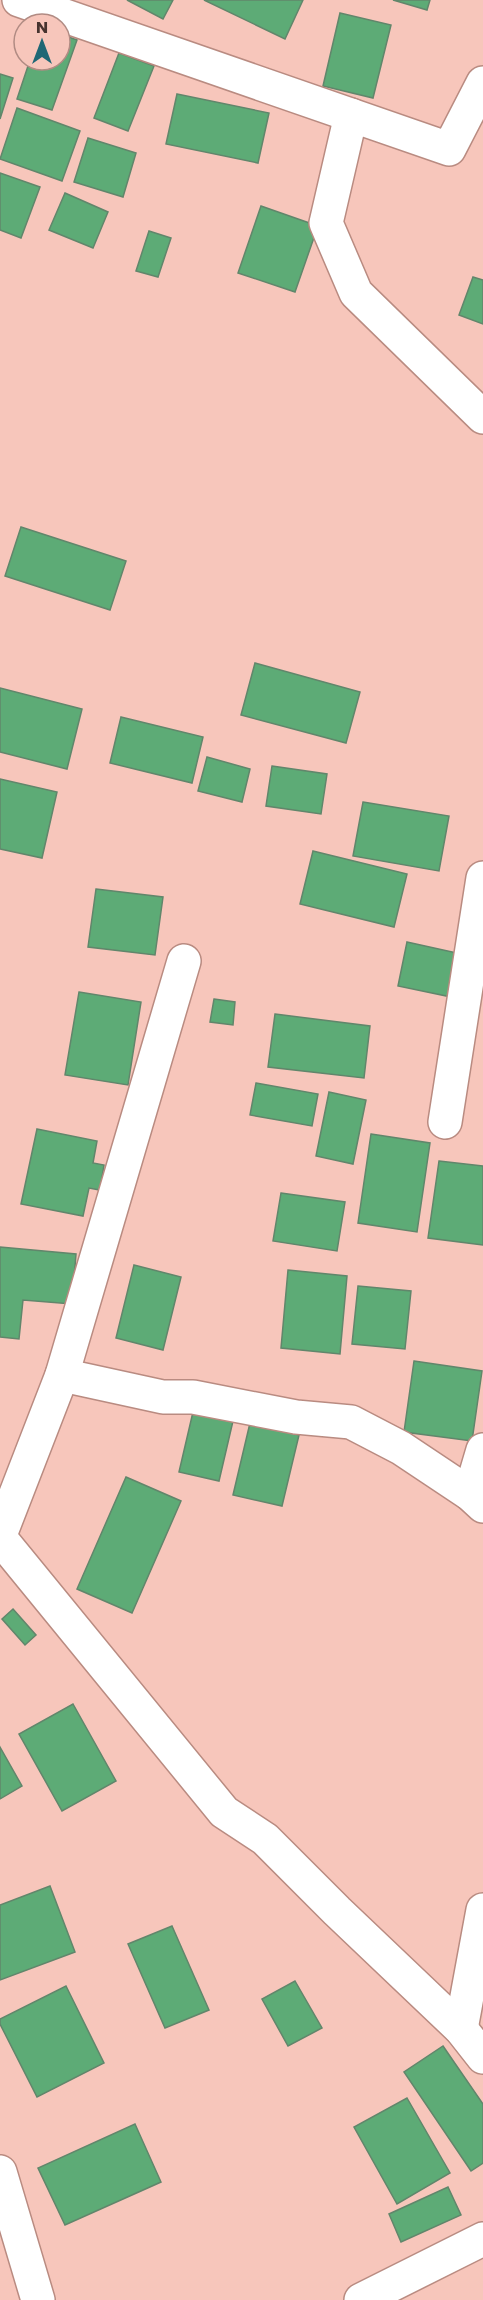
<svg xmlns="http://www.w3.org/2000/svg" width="483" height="2300" font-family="Poppins,sans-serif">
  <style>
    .building { fill: #5dab76; stroke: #61866b; stroke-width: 1.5 }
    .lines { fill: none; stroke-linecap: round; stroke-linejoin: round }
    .minor-casing { stroke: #b98b81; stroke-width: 36 }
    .tertiary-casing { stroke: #b98b81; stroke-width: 36 }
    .minor { stroke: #fff; stroke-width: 33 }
    .tertiary { stroke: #fff; stroke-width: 33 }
  </style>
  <rect width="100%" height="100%" fill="#f7c6bb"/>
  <g class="building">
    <polygon points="127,0 173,0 163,19"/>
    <polygon points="204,0 303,0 285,39"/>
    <polygon points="393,0 430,0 427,10"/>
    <polygon points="340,13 391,25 373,98 323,86"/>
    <polygon points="60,34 77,40 52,110 17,99 30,60 60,60"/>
    <polygon points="119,53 154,66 128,131 94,118"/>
    <polygon points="0,74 13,78 0,119"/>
    <polygon points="177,94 269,113 258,163 166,144"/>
    <polygon points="17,108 80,131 62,181 0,159"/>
    <polygon points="88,138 136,153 123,197 74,182"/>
    <polygon points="0,173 40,187 21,238 0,230"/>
    <polygon points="65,193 108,212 93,248 49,230"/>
    <polygon points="261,206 318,226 295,292 238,273"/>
    <polygon points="149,231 171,238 158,277 136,271"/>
    <polygon points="473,277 483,280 483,324 459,315"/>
    <polygon points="21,527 126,561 110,610 5,576"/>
    <polygon points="255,663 360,692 346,743 241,715"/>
    <polygon points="0,688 82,709 67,769 0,752"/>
    <polygon points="121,717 203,737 192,783 110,763"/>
    <polygon points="207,757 250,769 242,802 198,791"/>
    <polygon points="272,766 327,774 321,814 266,806"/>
    <polygon points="0,779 57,792 42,858 0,849"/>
    <polygon points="363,802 449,816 439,871 353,856"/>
    <polygon points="313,851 407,874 394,927 300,904"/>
    <polygon points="96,889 163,897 155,955 88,947"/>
    <polygon points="407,942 466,955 456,998 398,986"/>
    <polygon points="79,992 141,1002 128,1085 65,1075"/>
    <polygon points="214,999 235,1002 233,1025 210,1022"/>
    <polygon points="275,1014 370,1026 364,1078 268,1067"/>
    <polygon points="256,1083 318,1094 312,1126 250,1115"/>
    <polygon points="329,1092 366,1100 353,1164 316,1156"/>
    <polygon points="37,1129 97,1141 93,1163 104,1165 100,1190 89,1188 83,1216 21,1204"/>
    <polygon points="371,1134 430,1143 417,1232 358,1223"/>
    <polygon points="439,1161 483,1166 483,1245 428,1238"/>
    <polygon points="281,1193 345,1202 337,1251 273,1241"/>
    <polygon points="0,1247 76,1254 72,1304 23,1300 19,1339 0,1337"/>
    <polygon points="134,1265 181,1277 163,1350 116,1338"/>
    <polygon points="288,1270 347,1276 340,1354 281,1348"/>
    <polygon points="358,1286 411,1291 405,1349 352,1344"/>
    <polygon points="414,1361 482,1371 472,1441 404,1432"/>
    <polygon points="193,1412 233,1421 219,1481 179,1472"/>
    <polygon points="250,1423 299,1435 282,1506 233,1495"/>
    <polygon points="126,1477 181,1501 132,1613 77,1589"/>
    <polygon points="13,1609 36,1635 25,1645 2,1619"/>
    <polygon points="73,1704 116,1781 62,1811 19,1734"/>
    <polygon points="0,1747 22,1786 0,1799"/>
    <polygon points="50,1886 75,1952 0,1980 0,1905"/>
    <polygon points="172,1926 209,2010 165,2028 128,1944"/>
    <polygon points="295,1981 322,2028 288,2046 262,1999"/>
    <polygon points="66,1986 104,2063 37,2097 0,2024 0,2019"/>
    <polygon points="443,2046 483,2104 483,2163 471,2171 404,2072"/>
    <polygon points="407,2098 450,2173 397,2204 354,2127"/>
    <polygon points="135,2124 161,2182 65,2225 38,2168"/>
    <polygon points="448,2187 461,2215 401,2242 389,2214"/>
  </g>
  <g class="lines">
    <g class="minor-casing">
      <g id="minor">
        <polyline points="19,0 449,149 483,83"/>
        <polyline points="351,115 326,223 356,293 483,417"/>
        <polyline points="445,1122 483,878"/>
        <polyline points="62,1375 163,1397 193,1397 296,1417 351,1422 401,1448 470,1494 483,1506"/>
        <polyline points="470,1494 483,1450"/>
        <polyline points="0,1535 62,1375 184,961"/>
        <polyline points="0,1538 224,1812 265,1839 337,1911 461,2029 483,2057"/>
        <polyline points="461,2029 483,1910"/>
        <polyline points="0,2172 38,2300"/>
      </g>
    </g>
    <g class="tertiary-casing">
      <polyline id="tertiary" points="361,2300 483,2239"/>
    </g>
    <use href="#minor" class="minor"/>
    <use href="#tertiary" class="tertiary"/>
  </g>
  <g transform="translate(42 42)"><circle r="28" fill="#f7c6bb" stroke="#b18b83" stroke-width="1.5"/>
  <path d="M0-4.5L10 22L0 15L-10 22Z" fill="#1f6775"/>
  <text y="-9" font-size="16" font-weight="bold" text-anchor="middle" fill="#47332f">N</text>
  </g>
</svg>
